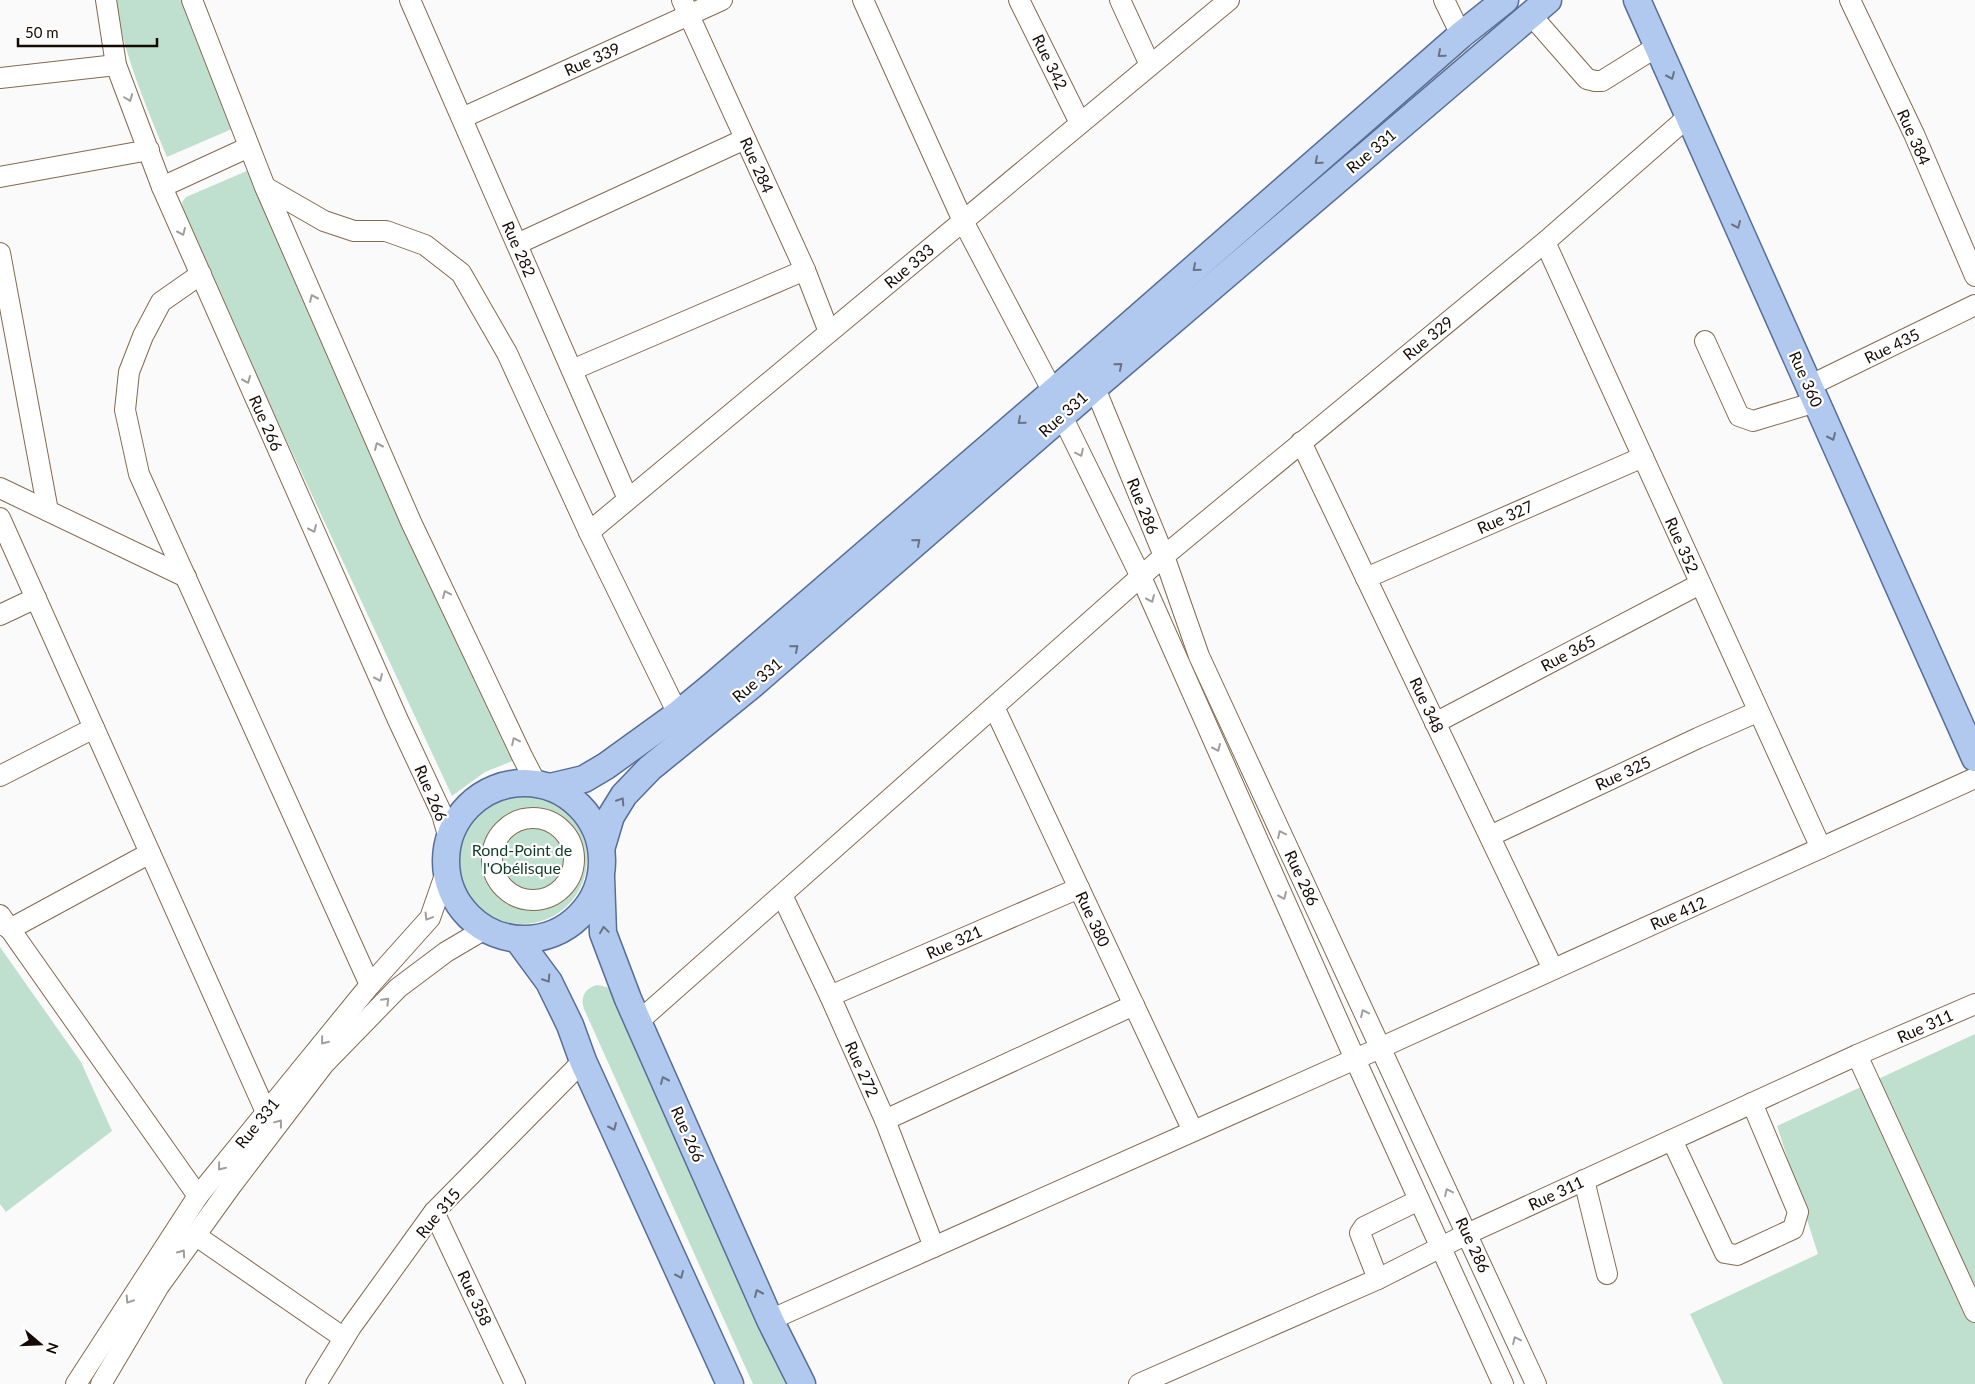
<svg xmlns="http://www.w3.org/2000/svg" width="1975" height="1384" font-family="Lato,sans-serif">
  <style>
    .green { fill: #c0e0cf }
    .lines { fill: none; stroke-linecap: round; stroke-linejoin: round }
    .minor-casing { stroke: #836a50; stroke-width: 22 }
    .major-casing { stroke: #586e95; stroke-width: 29 }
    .minor { stroke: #fff; stroke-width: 20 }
    .major { stroke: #b1c8ef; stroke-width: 26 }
    .oneway { stroke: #6a7285 }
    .oneway2 { stroke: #a19d9a }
    .labels { text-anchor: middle; stroke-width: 4.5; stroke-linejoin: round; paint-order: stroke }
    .street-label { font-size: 16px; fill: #140a03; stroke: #fff }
    .park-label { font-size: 16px; fill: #0f3b28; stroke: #fff }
  </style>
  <rect width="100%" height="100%" fill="#fafafa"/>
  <g class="green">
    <path d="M115 0H188L232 129 167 157C146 106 124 55 115 0Z"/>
    <polygon points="249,170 515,760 485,772 452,796 232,323 183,208 182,202 186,197"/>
    <circle cx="522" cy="859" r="65"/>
    <polygon points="0,947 81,1062 112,1131 6,1212 0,1204"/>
    <path d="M597 985 607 987 613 995 787 1384H753L584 1009C580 997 585 988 597 985Z"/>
    <polygon points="1975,1034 1975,1384 1723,1384 1690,1314 1818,1254 1777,1126"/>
  </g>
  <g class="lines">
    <g class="minor-casing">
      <g id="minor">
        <polyline points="106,0 116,65 162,187 398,720 442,814 449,839"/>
        <polyline points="192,0 265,187 411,522 522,756 537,785"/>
        <polyline points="410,0 628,499"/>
        <polyline points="682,0 805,270 829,332"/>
        <polyline points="863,0 963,221 1053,392 1062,416 1141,577 1355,1059 1503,1384"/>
        <polyline points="1019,0 1080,123"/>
        <polyline points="1120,0 1150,65"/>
        <polyline points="1444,0 1461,35"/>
        <polyline points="1850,0 1914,134 1975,276"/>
        <polyline points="1531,15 1587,79 1595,81 1602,81 1658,46"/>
        <polyline points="0,78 116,65"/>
        <polyline points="462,118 722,0"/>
        <polyline points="0,177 149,150"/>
        <polyline points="162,187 249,147"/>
        <polyline points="265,187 324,221 354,231 386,231 425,245 461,273 507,353 589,532 678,714"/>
        <polyline points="1545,242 1821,848"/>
        <polyline points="517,244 745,139"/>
        <polyline points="0,253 48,511"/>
        <polyline points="201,274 161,302 143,336 129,372 125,410 139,474 370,985"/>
        <polyline points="1705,341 1739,416 1753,421 1816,402"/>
        <polyline points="572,370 805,270"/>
        <polyline points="1090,376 1164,556 1199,656 1536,1384"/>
        <polyline points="1809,386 1975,305"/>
        <polyline points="1301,442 1553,969"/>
        <polyline points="0,488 186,577"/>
        <polyline points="0,518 266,1112"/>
        <polyline points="589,532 1229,0"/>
        <polyline points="1366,578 1643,457"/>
        <polyline points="0,615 36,598"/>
        <polyline points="994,707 1193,1131"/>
        <polyline points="1435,723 1700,584"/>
        <polyline points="0,776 94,728"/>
        <circle cx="533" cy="859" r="41"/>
        <polyline points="1490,836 1698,738 1757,712"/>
        <polyline points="782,895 830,996 885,1120 934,1247"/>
        <polyline points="0,915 198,1196"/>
        <polyline points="0,923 10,929 150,853"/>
        <polyline points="830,996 1079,888"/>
        <polyline points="638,1022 1164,556 1545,242 1689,116"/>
        <polyline points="1857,1055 1975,1312"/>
        <polyline points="885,1120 1134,1005"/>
        <polyline points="1672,1140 1725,1253 1737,1255 1793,1229 1798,1212 1752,1103"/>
        <polyline points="1584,1180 1607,1274"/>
        <polyline points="434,1212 515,1384"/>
        <polyline points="195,1235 344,1338"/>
        <polyline points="1378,1279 1360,1233 1364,1227 1419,1200"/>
        <polyline points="770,1320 1380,1048 1975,778"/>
        <polyline points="76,1384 198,1196 370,985 430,918 446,872"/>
        <polyline points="101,1384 159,1286 231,1186 324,1064 398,988 446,952 485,929"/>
        <polyline points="316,1384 351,1327 434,1212 583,1061"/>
        <polyline points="1139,1384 1378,1279 1467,1234 1857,1055 1975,1004"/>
      </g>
    </g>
    <g class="major-casing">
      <g id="major">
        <polyline points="1637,0 1975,758"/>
        <circle cx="524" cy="861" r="78"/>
        <polyline points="550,787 584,779 606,766 678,714 712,686 1053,392 1461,35 1505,0"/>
        <polyline points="602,846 611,816 624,795 650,768 752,685 1095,387 1548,0"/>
        <polyline points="601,877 603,933 628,999 770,1320 802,1384"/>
        <polyline points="518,940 549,982 570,1025 583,1061 730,1384"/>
      </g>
    </g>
    <use href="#minor" class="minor"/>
    <use href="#major" class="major"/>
  </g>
  <defs><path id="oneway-chevron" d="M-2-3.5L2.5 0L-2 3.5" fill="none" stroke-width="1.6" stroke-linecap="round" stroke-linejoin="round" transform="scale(1.25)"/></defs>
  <g class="oneway">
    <use href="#oneway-chevron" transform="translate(1441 54) rotate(139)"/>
    <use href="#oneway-chevron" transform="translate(1671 76) rotate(66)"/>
    <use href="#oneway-chevron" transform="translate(1318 161) rotate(139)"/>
    <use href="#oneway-chevron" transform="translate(1737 225) rotate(66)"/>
    <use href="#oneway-chevron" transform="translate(1196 268) rotate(139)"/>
    <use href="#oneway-chevron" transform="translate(1119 366) rotate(-40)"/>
    <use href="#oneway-chevron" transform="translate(1021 421) rotate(139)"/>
    <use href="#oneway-chevron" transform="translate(1832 437) rotate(66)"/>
    <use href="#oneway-chevron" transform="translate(917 542) rotate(-41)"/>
    <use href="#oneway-chevron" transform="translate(795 648) rotate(-41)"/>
    <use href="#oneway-chevron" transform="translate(621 801) rotate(-57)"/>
    <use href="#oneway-chevron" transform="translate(604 930) rotate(-98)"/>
    <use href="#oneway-chevron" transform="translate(547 979) rotate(57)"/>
    <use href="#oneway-chevron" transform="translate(664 1080) rotate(-114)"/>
    <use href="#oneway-chevron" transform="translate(613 1127) rotate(66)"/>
    <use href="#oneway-chevron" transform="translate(680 1275) rotate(66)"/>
    <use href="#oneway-chevron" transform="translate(758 1293) rotate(-114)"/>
  </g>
  <g class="oneway2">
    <use href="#oneway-chevron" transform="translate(129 98) rotate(69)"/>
    <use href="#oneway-chevron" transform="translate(182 232) rotate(66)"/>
    <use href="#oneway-chevron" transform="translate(313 298) rotate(-114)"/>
    <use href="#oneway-chevron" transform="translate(247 380) rotate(66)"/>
    <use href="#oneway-chevron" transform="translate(378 446) rotate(-114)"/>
    <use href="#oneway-chevron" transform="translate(1080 453) rotate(64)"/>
    <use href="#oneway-chevron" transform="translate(313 529) rotate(66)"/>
    <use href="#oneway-chevron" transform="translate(446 594) rotate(-115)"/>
    <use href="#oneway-chevron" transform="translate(1151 599) rotate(66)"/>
    <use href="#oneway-chevron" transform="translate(379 678) rotate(66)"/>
    <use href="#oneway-chevron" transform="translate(515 741) rotate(-115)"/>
    <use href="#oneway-chevron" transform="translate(1217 748) rotate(66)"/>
    <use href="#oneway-chevron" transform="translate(1281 834) rotate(-115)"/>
    <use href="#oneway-chevron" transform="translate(1283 896) rotate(66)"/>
    <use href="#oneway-chevron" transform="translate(428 917) rotate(121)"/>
    <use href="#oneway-chevron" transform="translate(386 1001) rotate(-46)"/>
    <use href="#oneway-chevron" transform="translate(1364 1013) rotate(-115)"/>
    <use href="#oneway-chevron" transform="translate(324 1041) rotate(129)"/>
    <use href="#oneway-chevron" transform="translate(279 1123) rotate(-53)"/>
    <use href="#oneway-chevron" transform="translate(221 1167) rotate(129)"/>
    <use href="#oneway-chevron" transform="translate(1448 1192) rotate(-115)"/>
    <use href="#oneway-chevron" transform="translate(182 1253) rotate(-55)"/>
    <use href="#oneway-chevron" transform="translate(129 1300) rotate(123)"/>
    <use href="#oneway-chevron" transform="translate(1516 1340) rotate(-115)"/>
  </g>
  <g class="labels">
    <g class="street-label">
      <text transform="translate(592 59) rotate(-24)" y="6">Rue 339</text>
      <text transform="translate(1050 62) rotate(64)" y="6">Rue 342</text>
      <text transform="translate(1914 137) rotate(66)" y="6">Rue 384</text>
      <text transform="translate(1371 151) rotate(-40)" y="6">Rue 331</text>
      <text transform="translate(757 165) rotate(66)" y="6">Rue 284</text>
      <text transform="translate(519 249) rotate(66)" y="6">Rue 282</text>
      <text transform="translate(909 266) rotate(-40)" y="6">Rue 333</text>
      <text transform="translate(1428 338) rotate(-39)" y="6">Rue 329</text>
      <text transform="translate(1892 346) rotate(-26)" y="6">Rue 435</text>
      <text transform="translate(1806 379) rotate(66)" y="6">Rue 360</text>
      <text transform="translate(1063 414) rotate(-42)" y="6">Rue 331</text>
      <text transform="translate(266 423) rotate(66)" y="6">Rue 266</text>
      <text transform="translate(1143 506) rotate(68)" y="6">Rue 286</text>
      <text transform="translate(1505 517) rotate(-24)" y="6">Rue 327</text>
      <text transform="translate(1682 545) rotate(66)" y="6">Rue 352</text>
      <text transform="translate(1568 653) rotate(-28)" y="6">Rue 365</text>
      <text transform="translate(757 680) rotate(-40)" y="6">Rue 331</text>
      <text transform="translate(1427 705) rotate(65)" y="6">Rue 348</text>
      <text transform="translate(1623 773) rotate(-25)" y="6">Rue 325</text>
      <text transform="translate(431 793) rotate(67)" y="6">Rue 266</text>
      <text transform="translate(1302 878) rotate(65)" y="6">Rue 286</text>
      <text transform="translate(1678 913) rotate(-24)" y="6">Rue 412</text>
      <text transform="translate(1093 919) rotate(65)" y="6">Rue 380</text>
      <text transform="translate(954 942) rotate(-24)" y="6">Rue 321</text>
      <text transform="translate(1925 1026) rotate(-24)" y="6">Rue 311</text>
      <text transform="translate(862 1069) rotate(66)" y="6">Rue 272</text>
      <text transform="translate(257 1123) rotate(-51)" y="6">Rue 331</text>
      <text transform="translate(688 1134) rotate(66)" y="6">Rue 266</text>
      <text transform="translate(1556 1193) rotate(-25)" y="6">Rue 311</text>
      <text transform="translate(438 1213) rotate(-50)" y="6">Rue 315</text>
      <text transform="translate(1473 1245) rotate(65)" y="6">Rue 286</text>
      <text transform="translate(475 1298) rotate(65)" y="6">Rue 358</text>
    </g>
    <g class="park-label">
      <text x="522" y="856">Rond-Point de<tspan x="522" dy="18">l'Obélisque</tspan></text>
    </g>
  </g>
  <g transform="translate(40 1344) rotate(109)" stroke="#ffffff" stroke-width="4" paint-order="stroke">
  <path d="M0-4L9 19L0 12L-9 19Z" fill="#140a03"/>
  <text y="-8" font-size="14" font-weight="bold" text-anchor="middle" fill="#140a03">N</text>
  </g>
  <path d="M18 38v8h139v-8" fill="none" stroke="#140a03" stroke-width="2.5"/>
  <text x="25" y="38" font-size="15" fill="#140a03" stroke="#ffffff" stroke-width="4" paint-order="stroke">50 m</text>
</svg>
